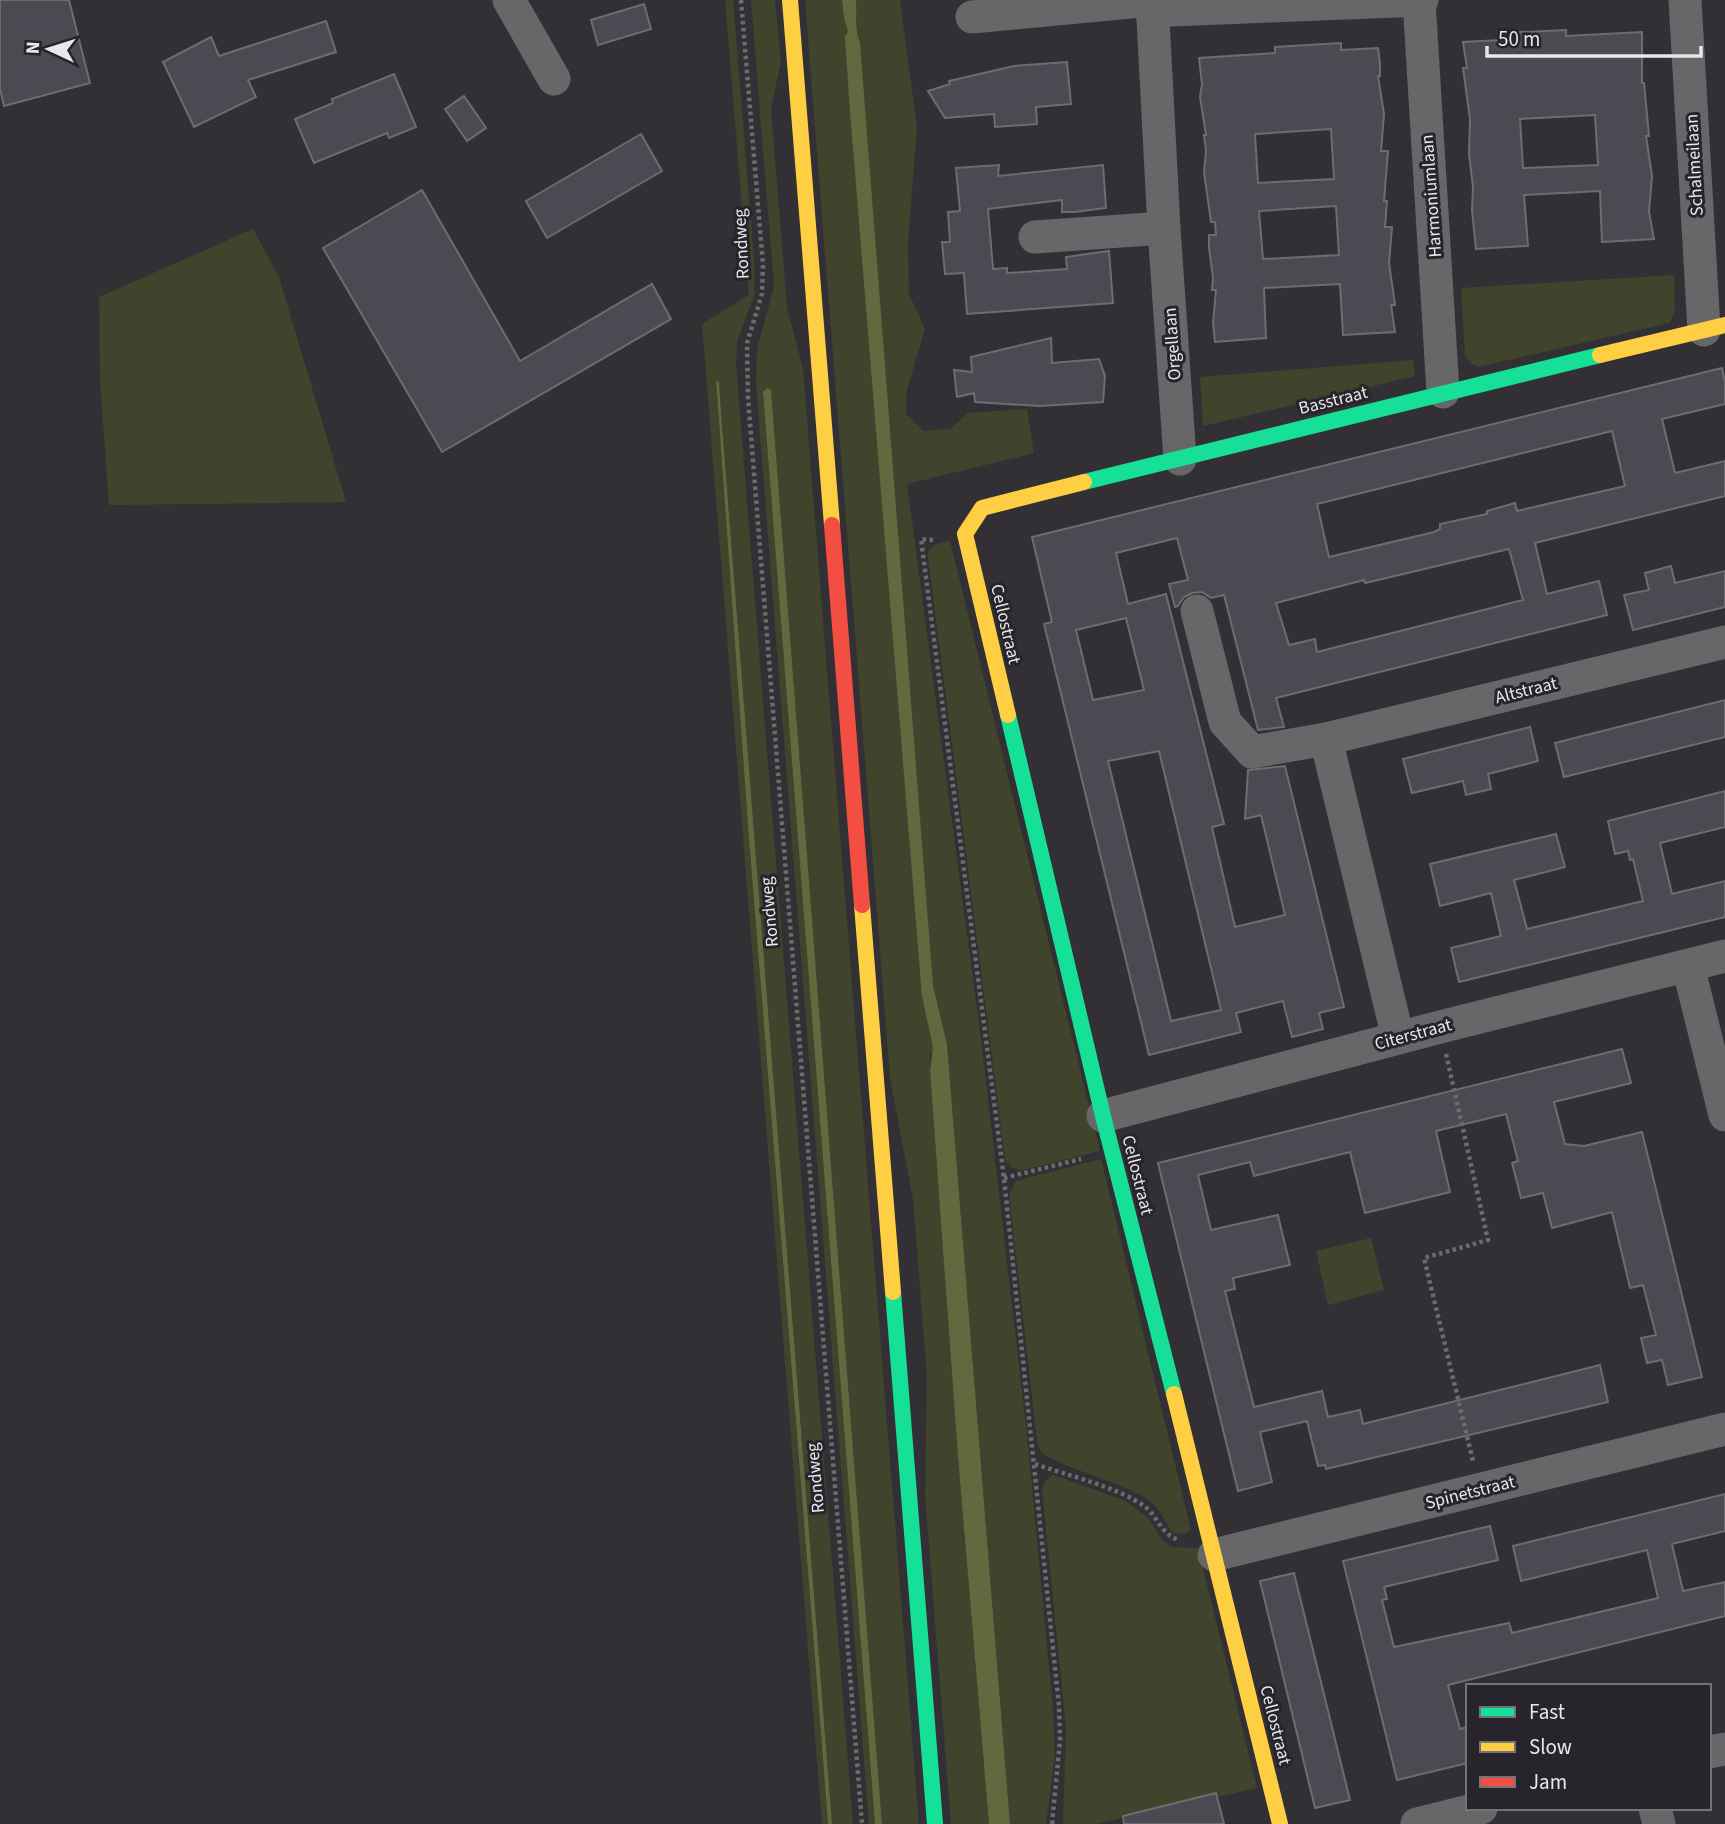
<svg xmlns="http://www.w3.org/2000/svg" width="1725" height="1824" font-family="'Source Sans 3',sans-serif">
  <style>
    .green { fill: #41442c }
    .water { fill: #63683e }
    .building { fill: #4c4953; stroke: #6d6c6f; stroke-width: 2; fill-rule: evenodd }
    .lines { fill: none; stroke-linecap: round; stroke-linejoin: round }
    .path { stroke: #6c6b6d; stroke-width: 4.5; stroke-dasharray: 3.5 3.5; stroke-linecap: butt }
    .street { stroke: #676668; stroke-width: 33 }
    .fast { stroke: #16e098; stroke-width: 16 }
    .slow { stroke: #ffcf43; stroke-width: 16 }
    .jam { stroke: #f24e42; stroke-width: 16 }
    .labels { text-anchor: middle; stroke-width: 6; stroke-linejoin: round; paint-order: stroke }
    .street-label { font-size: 18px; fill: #e8e7eb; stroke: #27252b }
  </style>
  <rect width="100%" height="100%" fill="#323035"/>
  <g class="green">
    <polygon points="725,0 733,0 755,271 754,296 737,342 736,364 853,1824 832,1824 722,425 719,382 716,380 749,839 828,1824 822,1824 702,324 749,295"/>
    <polygon points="751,0 775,0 781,62 771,108 787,308 803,369 919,1824 882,1824 771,390 768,388 763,392 875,1824 869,1824 756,383 757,349 774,287"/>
    <polygon points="805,0 900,0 917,128 908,242 909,294 925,329 907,390 906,414 923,431 950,429 968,413 1027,409 1034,453 907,484 981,1039 1027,1434 1053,1708 1055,1756 1046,1824 1010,1824 947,1044 930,1053 930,1070 958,1457 989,1824 951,1824 925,1495 927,1376 913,1200 890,1078"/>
    <polygon points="253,229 279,277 346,502 109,505 100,381 99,297"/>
    <polygon points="1674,275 1675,312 1669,323 1478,367 1470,363 1465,355 1461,288"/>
    <polygon points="1413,360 1415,376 1203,426 1200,377"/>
    <polygon points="950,541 1100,1151 1023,1170 1012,1168 1005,1159 928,557 929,549 936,544"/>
    <path d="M1101 1159 1191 1530 1183 1534 1172 1533C1166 1521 1160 1510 1150 1501 1130 1484 1050 1465 1040 1450 1038 1447 1038 1443 1037 1440L1009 1196 1016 1181Z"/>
    <polygon points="1371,1238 1384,1290 1328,1305 1316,1251"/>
    <polygon points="1053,1475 1126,1501 1148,1518 1162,1540 1171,1547 1198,1548 1257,1788 1096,1824 1063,1824 1066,1728 1042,1489 1045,1481"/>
  </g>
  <g class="water">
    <path d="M842 0H856C857 15 854 29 860 43L933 986 947 1044 1010 1824H989L958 1457 930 1070 933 1047 922 996 850 111 845 37 848 32 844 17Z"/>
    <polygon points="716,380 719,382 722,425 832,1824 828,1824 821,1734 749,839"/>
    <polygon points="767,388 771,390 882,1824 875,1824 763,392"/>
  </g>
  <g class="building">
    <polygon points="0,0 69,0 90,83 4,106 0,89"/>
    <polygon points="644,4 651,29 598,45 591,20"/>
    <polygon points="326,21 336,52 248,80 256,97 194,127 163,62 211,37 219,56"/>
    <path d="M1566 30V36L1642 32V83H1644L1649 136H1646L1652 176 1649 212 1654 239 1602 242 1600 191 1524 195 1528 246 1476 249 1472 210 1473 187 1469 154 1470 119 1463 68H1467L1463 42 1502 40 1501 33ZM1595 115 1598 165 1523 168 1520 119Z"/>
    <path d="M1341 43V50L1378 48 1380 63V76H1378L1384 114 1381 151H1388L1384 201H1387L1385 227H1392L1389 263 1395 305H1391L1395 332 1343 335 1340 284 1264 288 1266 338 1215 342 1213 323 1216 290H1212L1213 277 1209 248V235H1216L1215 222H1211L1204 172 1206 151 1204 135H1206L1200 97 1202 84 1199 58 1275 53V47ZM1331 129 1334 179 1258 183 1255 134ZM1336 206 1339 255 1263 259 1259 211Z"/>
    <polygon points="1067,62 1071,104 1036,107 1037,124 995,127 994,114 945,118 928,91 950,84 949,81 1014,66"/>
    <polygon points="394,74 416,127 389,138 387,133 314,163 295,119 333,103 332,99"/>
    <polygon points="464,96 486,128 467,141 445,109"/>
    <polygon points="641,134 662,171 547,238 526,201"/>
    <polygon points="999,165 998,176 1103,165 1106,208 1075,212 1062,212 1062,200 988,209 993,269 1007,268 1007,273 1067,269 1066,257 1109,251 1113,303 967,314 964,273 945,274 942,242 950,242 948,212 960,211 956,168"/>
    <polygon points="422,190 520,361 652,284 671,319 442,452 323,248"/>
    <polygon points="1051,338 1052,363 1099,359 1105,376 1103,402 1039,406 975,402 974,393 957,397 954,370 972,372 971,357"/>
    <path d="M1722 368 1725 382V404L1662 419 1675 473 1725 461V496L1535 543 1547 594 1599 581 1607 615 1276 698 1284 727 1258 730 1224 595 1211 598 1202 592 1192 593 1184 597 1178 606 1175 607 1169 584 1188 580 1177 538 1116 553 1128 604 1166 594 1224 824 1212 827 1235 927 1285 915 1261 815 1245 819 1248 770 1285 766 1344 1007 1319 1013 1323 1029 1292 1037 1283 1001 1236 1013 1241 1032 1149 1055 1044 624 1052 622 1032 537ZM1612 431 1625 486 1517 511 1515 503 1487 511V514L1440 524V529L1434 532 1329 557 1317 504ZM1509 549 1523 600 1317 652 1315 639 1289 645 1276 603 1364 580 1365 583ZM1126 618 1144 690 1093 700 1076 630ZM1159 751 1221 1010 1171 1021 1108 761Z"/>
    <polygon points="1671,566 1675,583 1725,571 1725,607 1633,630 1624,595 1649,590 1645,573"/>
    <polygon points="1725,700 1725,737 1564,777 1555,743"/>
    <polygon points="1530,727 1538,761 1488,774 1491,789 1466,795 1463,781 1412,793 1403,759"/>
    <polygon points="1725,791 1725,827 1660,843 1672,894 1725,881 1725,917 1459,982 1451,948 1501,936 1491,893 1440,906 1430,864 1556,834 1565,867 1514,880 1527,929 1577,917 1643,901 1633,859 1630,860 1628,851 1615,854 1608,821"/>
    <polygon points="1622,1049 1631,1083 1554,1102 1565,1144 1584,1146 1642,1132 1702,1377 1668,1385 1662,1360 1647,1363 1641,1338 1656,1335 1643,1285 1630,1288 1612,1212 1552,1228 1543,1193 1521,1198 1512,1163 1518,1161 1506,1114 1436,1131 1450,1192 1365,1213 1350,1152 1254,1176 1250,1162 1198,1175 1211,1230 1278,1215 1279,1220 1290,1265 1233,1278 1235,1289 1225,1291 1254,1407 1322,1391 1328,1417 1360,1410 1363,1424 1600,1365 1608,1402 1326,1469 1325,1465 1318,1466 1307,1421 1260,1432 1272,1482 1238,1491 1158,1163"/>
    <polygon points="1725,1494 1725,1531 1672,1544 1683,1591 1725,1582 1725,1616 1448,1685 1460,1729 1468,1727 1468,1763 1397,1780 1343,1561 1490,1526 1498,1560 1384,1587 1387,1599 1382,1600 1394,1647 1509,1623 1512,1633 1658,1598 1647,1550 1521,1581 1513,1546"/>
    <polygon points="1294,1573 1350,1800 1315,1808 1260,1581"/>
    <polygon points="1216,1793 1224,1824 1124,1824 1123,1816"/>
  </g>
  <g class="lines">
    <g class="path">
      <polyline points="741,0 763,265 762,294 747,343 748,398 862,1824"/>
      <polyline points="933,540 921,539 1004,1178 1059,1706 1060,1740 1052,1824"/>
      <polyline points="1446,1054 1488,1240 1424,1258 1473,1461"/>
      <polyline points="1004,1178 1081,1159"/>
      <path d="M1035 1464C1066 1475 1118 1487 1144 1506 1158 1516 1161 1535 1179 1540"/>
    </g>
    <g class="street">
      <polyline points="509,0 554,79"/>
      <polyline points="1152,0 1164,228 1180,459"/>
      <polyline points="1152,0 1171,10 1422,0"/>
      <polyline points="1419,0 1443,392"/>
      <polyline points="1685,0 1704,330"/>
      <polyline points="972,17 1152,0"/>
      <polyline points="1035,237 1164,228"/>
      <polyline points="1197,611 1225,722 1252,752 1326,739 1725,642"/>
      <polyline points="1326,739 1398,1038"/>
      <polyline points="1688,966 1725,1115"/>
      <polyline points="1103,1116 1440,1027 1725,956"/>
      <polyline points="1214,1555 1725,1429"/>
      <polyline points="1709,1752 1725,1749"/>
      <polyline points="1655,1808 1659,1824"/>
      <polyline points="1417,1824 1481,1808"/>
    </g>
    <g class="fast">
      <polyline points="1084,482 1600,355"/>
      <polyline points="1008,715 1103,1116 1174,1394"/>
      <polyline points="893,1292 935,1824"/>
    </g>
    <g class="slow">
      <polyline points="790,0 832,525"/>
      <polyline points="1600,355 1725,325"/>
      <polyline points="1008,715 965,534 982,508 1084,482"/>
      <polyline points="862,905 893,1292"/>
      <polyline points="1174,1394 1280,1824"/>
    </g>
    <polyline class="jam" points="832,525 862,905"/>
  </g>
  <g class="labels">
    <g class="street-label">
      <text transform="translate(1694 165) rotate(-93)" y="6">Schalmeilaan</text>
      <text transform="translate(1431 196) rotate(-94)" y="6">Harmoniumlaan</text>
      <text transform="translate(741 244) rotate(-93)" y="6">Rondweg</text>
      <text transform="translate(1172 344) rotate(-94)" y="6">Orgellaan</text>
      <text transform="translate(1333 400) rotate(-14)" y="6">Basstraat</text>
      <text transform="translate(1006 624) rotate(77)" y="6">Cellostraat</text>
      <text transform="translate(1526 690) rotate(-14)" y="6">Altstraat</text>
      <text transform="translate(769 912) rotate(-95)" y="6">Rondweg</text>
      <text transform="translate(1413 1034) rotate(-15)" y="6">Citerstraat</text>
      <text transform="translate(1138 1175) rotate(76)" y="6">Cellostraat</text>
      <text transform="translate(815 1478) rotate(-95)" y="6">Rondweg</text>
      <text transform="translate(1470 1492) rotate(-14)" y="6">Spinetstraat</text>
      <text transform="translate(1276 1725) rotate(76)" y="6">Cellostraat</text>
    </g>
  </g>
  <rect x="1466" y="1684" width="245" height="126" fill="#27252b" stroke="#747378" stroke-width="2"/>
  <rect x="1480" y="1707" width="35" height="10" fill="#16e098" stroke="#747378" stroke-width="2"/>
  <text x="1529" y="1719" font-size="21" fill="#e8e7eb">Fast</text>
  <rect x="1480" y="1742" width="35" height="10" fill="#ffcf43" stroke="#747378" stroke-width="2"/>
  <text x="1529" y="1754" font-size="21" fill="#e8e7eb">Slow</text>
  <rect x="1480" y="1777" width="35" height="10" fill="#f24e42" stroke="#747378" stroke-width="2"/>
  <text x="1529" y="1789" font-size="21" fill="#e8e7eb">Jam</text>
  <g transform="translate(49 49) rotate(274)" stroke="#27252b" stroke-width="5" paint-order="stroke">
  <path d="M0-5L12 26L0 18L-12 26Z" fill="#e8e7eb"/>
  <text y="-10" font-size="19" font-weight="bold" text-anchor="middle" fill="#e8e7eb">N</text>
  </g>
  <path d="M1487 46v10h214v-10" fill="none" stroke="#e8e7eb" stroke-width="3.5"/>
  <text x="1498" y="46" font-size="21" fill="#e8e7eb" stroke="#27252b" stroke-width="5" paint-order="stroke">50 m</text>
</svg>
